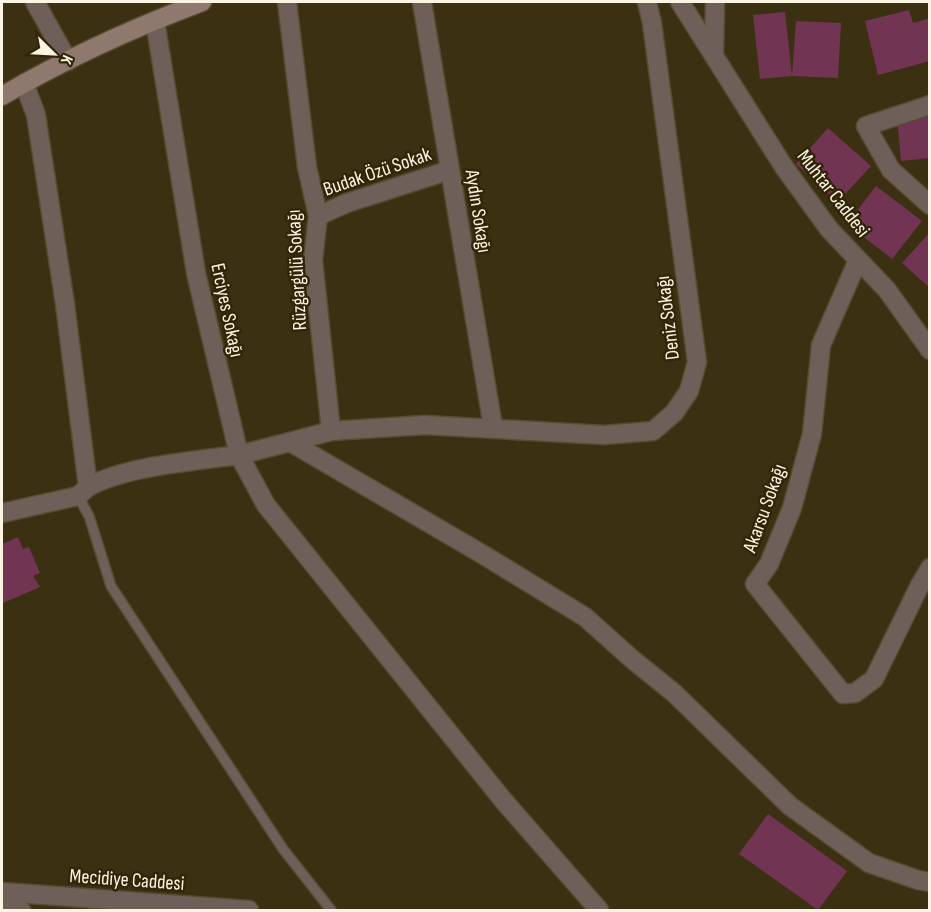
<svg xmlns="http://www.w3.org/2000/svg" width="931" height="912" font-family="'Sofia Sans Condensed',sans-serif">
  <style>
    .building { fill: #713453 }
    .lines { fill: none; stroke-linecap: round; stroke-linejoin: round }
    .service-casing { stroke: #574b30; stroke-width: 12 }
    .minor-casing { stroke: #574b30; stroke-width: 21 }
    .secondary-casing { stroke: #574b30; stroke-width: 21 }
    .service { stroke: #6e6059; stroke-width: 9 }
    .minor { stroke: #6e6059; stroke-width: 18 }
    .secondary { stroke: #8f796e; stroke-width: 18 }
    .labels { text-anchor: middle; stroke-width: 5; stroke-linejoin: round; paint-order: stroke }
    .street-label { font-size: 20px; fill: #fbf4e3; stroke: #322608 }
  </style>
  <rect width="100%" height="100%" fill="#3c3013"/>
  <g class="building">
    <polygon points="909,10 913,23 930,18 930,61 878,75 865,21"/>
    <polygon points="785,12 792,76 760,79 753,15"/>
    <polygon points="796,21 841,23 838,78 792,76"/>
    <polygon points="930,115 930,158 901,161 897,117"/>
    <polygon points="828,128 871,166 838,202 796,164"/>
    <polygon points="876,186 922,221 892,259 847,224"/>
    <polygon points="930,232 930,288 902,263"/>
    <polygon points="18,537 23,549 29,547 40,573 33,576 40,587 3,603 2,597 2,544"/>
    <polygon points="768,814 847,871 818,910 739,854"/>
  </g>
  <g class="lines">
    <g class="service-casing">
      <polyline id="service" points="78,496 89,516 111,586 283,849 331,910"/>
    </g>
    <g class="minor-casing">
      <g id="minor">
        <polyline points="35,2 68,61"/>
        <polyline points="287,2 307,167 318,216 313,260 331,431"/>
        <polyline points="422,2 493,427"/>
        <polyline points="680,2 784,167 829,229 887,290 930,350"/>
        <polyline points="714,55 715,2"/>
        <polyline points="930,105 866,126 891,170 930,205"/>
        <polyline points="318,216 347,203 450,170"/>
        <polyline points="858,260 821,345 812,434 792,508 769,564 755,584 843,694 855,693 874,679 919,587 930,568"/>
        <polyline points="290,442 331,431 425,425 604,435 653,431 674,413 689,391 697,362 652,23 647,2"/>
        <path d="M88 487C126 466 195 461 239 455L196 273 155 21"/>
        <polyline points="2,513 78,496 88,487 65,304 36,115 24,83"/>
        <polyline points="2,892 249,910"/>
        <polyline points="2,901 21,910"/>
        <polyline points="599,910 503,800 266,505 239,455 290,442 482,554 585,617 632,659 674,693 790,806 869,863 918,880 930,882"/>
      </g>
    </g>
    <g class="secondary-casing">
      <path id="secondary" d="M2 96C65 59 133 28 202 2"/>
    </g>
    <use href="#service" class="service"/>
    <use href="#minor" class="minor"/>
    <use href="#secondary" class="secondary"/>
  </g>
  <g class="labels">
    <g class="street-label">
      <text transform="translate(377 171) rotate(-19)" y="7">Budak Özü Sokak</text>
      <text transform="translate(834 193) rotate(52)" y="7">Muhtar Caddesi</text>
      <text transform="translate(479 211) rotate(81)" y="7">Aydın Sokağı</text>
      <text transform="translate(296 270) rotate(-93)" y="7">Rüzgargülü Sokağı</text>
      <text transform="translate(228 310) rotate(78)" y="7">Erciyes Sokağı</text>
      <text transform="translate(667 318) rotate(-97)" y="7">Deniz Sokağı</text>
      <text transform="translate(764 508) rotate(-70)" y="7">Akarsu Sokağı</text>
      <text transform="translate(127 879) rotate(4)" y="7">Mecidiye Caddesi</text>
    </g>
  </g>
  <rect width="931" height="912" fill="none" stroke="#fbf4e3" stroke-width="6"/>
  <g transform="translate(54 54) rotate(114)" stroke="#322608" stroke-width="4.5" paint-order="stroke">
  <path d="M0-4.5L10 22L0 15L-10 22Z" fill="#fbf4e3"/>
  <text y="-9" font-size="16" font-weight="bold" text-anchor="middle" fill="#fbf4e3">K</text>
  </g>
</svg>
